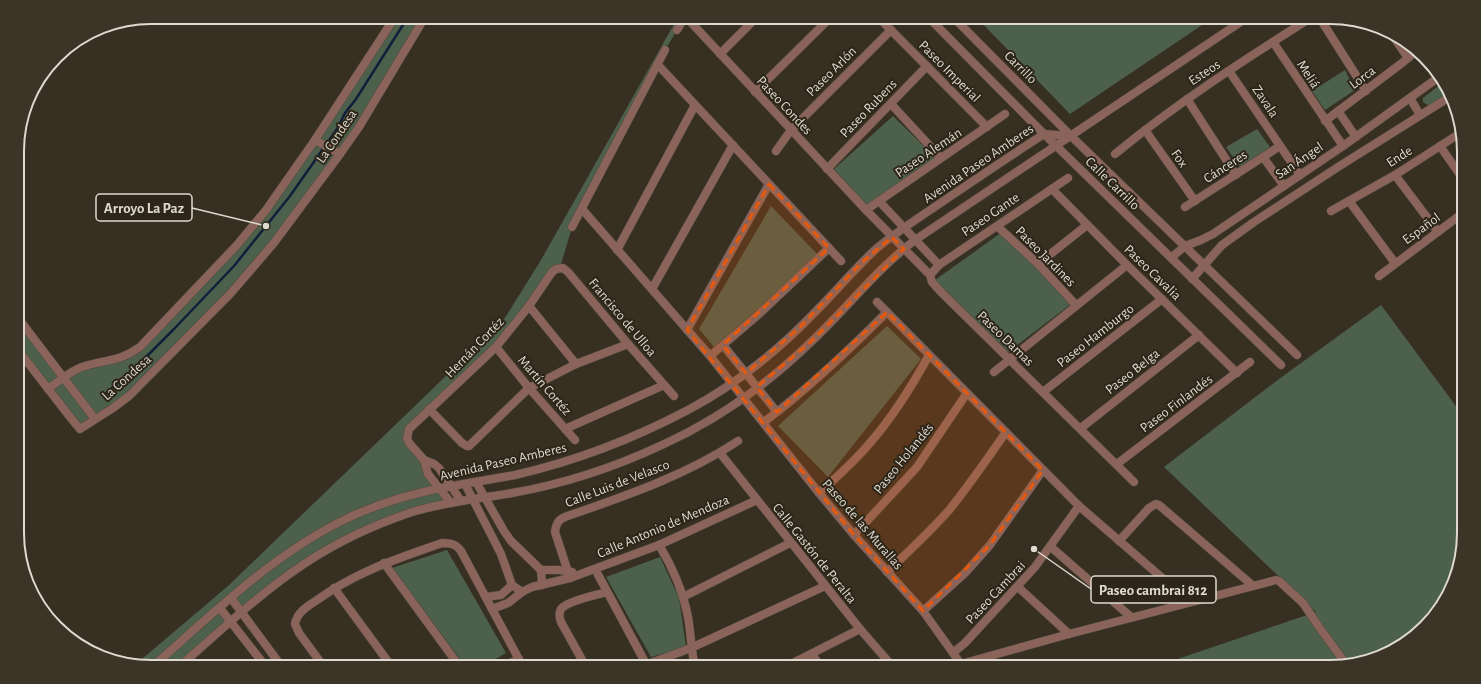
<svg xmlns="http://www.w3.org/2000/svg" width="1481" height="684" font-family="'Alegreya Sans',sans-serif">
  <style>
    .green { fill: #4c604c }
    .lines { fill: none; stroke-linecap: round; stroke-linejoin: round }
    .stream { stroke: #11203a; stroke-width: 2.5 }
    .minor-casing { stroke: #524b3e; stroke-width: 9 }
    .minor { stroke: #8a645a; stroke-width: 8 }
    .marked { fill: #e8590c; fill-opacity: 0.2; stroke: #e8590c; stroke-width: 3; stroke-dasharray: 8 5; stroke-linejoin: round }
    .labels { text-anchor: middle; stroke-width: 4; stroke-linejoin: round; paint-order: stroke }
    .street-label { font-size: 14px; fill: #dedad1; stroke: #2d2618 }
    .rim { fill: none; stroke: #dedad1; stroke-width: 2 }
    .leader { fill: none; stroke: #dedad1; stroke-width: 1.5 }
    .callout-dot { fill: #dedad1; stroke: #2d2618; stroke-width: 1.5 }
    .callout { fill: #2d2618; stroke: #dedad1; stroke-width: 1.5 }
    .callout-label { font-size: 15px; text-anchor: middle; font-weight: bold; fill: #dedad1 }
  </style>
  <rect width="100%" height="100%" fill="#373022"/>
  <g class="green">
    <polygon points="395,17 425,17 387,81 273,244 129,396 80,429 18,350 18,318 64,378 78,369 130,355 266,210"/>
    <polygon points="678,17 685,17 665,50 572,227 560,268 496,347 429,409 407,438 451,503 412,512 342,541 242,613 231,599 220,608 231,622 179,667 151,667 136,664 228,586 503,321 541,260"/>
    <polygon points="976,17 1214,17 1070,114"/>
    <polygon points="1345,70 1355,90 1325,110 1312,91"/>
    <polygon points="1442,83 1446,94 1429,106 1423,102 1423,98"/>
    <polygon points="893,116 936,158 867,205 834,169"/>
    <polygon points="1257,129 1270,147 1240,167 1226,147"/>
    <polygon points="771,206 819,256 714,347 699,329"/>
    <polygon points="1002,232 1071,304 1007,353 935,280"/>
    <polygon points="1381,305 1464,417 1464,533 1454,584 1436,615 1405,644 1338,667 1154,667 1316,612 1164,467 1279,379"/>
    <polygon points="887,326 921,359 828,477 778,426"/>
    <polygon points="447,550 506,653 482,667 466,667 392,568"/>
    <polygon points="660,557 679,598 686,647 651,657 606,577"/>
  </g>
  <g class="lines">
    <polyline class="stream" points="105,394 132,371 174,329 234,266 290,196 337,129 345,113 356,99 408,17"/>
    <g class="minor-casing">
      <g id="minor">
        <polyline points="686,17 866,210 930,275 932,282 941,292 1134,482"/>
        <polyline points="878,17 987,127"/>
        <polyline points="928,17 1044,134 1281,365"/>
        <polyline points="953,17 1071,136 1297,355"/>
        <polyline points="1319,17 1366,91"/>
        <polyline points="677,30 685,17"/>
        <polyline points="1393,36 1408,58"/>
        <polyline points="1273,42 1343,146"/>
        <polyline points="720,54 757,17"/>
        <polyline points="658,65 841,261"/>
        <polyline points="1229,71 1300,175"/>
        <polyline points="755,92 831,17"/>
        <polyline points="1410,98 1420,115"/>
        <polyline points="1187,99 1236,175"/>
        <polyline points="891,104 941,158"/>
        <polyline points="1338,111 1356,137"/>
        <polyline points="1325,121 1402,63 1414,53"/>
        <polyline points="1145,130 1195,201"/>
        <polyline points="315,140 340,154"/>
        <polyline points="1440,146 1463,179"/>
        <polyline points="776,151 791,130 891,30"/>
        <path d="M1115 154C1177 103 1244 60 1312 17"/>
        <polyline points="1263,157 1284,186"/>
        <polyline points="827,169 927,66"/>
        <polyline points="1395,175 1438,232"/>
        <polyline points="1052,189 1127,265 1237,373"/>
        <polyline points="879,201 939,265"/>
        <polyline points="1349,201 1395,263"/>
        <polyline points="1185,207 1280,146"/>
        <polyline points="582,209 710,356 819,493 854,535 923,611 963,667"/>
        <polyline points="866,210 1005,114"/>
        <polyline points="1331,211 1395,175 1462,132"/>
        <polyline points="997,226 1038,264 1076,305"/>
        <polyline points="572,227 665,50"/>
        <polyline points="617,250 695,105"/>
        <polyline points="1171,258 1185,246 1201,240 1213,234 1343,146 1439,77"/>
        <polyline points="1038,264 1087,225"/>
        <polyline points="930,275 939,265 1068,178"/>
        <polyline points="1379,276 1463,213"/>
        <polyline points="1192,279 1222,245 1254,222 1338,167 1448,98"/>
        <polyline points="652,289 733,145"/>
        <polyline points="877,302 1079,506 1190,602"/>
        <polyline points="529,306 576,364"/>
        <polyline points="18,318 95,419"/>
        <polyline points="687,330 769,184"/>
        <polyline points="723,345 777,412"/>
        <polyline points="496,347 529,388 575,440"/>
        <polyline points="18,350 70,417 80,429 113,408 129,396 230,294 273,244 340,154 359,127 425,17"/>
        <polyline points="710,356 759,314 829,248"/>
        <polyline points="994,372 1127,265"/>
        <path d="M48 389C58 382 70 371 82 367 105 359 118 363 140 347L237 245 266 210 315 140 395 17"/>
        <polyline points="1043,392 1162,299"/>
        <polyline points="429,409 462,443 467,446 469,446 529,388 576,364 628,344"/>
        <path d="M764 422C808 389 848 351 887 312"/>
        <polyline points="1081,428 1199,335"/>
        <polyline points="565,429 664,385"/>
        <polyline points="720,453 860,629 893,667"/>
        <polyline points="424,460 434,464 439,468 461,501"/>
        <polyline points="1117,464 1250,362"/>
        <polyline points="476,482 504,531 511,541 541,570 542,585"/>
        <polyline points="465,484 501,554 512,585 522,592"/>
        <path d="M819 493C837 477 854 462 869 444 893 417 912 386 929 355"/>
        <polyline points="451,503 428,474 424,460 409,443 407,438 409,429 496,347 529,306 552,272 556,269 563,268 568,272 628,344 674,396"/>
        <polyline points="854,535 917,467 967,393"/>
        <polyline points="1119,541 1149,508 1156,504 1159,505 1252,585"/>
        <path d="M659 545C673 568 683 591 688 617 691 634 691 650 695 667"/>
        <polyline points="1051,547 1131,617"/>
        <polyline points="384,563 460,667"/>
        <polyline points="595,569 646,664"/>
        <polyline points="541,570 559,570 572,572"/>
        <path d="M887 572C909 551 931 531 950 509 970 484 988 458 1006 432"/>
        <path d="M570 578 555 532C556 524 558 520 565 517 625 496 685 476 738 441"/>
        <polyline points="1018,587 1069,634"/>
        <polyline points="334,588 392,667"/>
        <polyline points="486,597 501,595 512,585"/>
        <polyline points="683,597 790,543"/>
        <polyline points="231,598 282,667"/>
        <polyline points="220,608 266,667"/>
        <polyline points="492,609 508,603 522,592 532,587 570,578 659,545 757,500"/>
        <polyline points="923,611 965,573 990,545 1043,470"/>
        <polyline points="954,652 965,643 1035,567 1079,506"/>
        <polyline points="811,654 822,667"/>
        <polyline points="961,664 1069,634 1276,580 1279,581 1303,603 1319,627 1346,664"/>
        <path d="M152 667C214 613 275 552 350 517 382 502 418 492 452 486 473 482 494 479 515 475 576 461 633 439 688 410 737 384 780 349 818 309 838 289 856 267 877 248 898 231 920 217 942 202 976 179 1010 156 1044 134L1071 136"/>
        <path d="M179 667C220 631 261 592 307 562 339 541 374 525 409 513 443 502 478 499 512 493 564 484 615 467 662 445 717 420 769 383 812 341 847 308 877 269 915 240L1248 17"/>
        <path d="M324 667 299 633 295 624C297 612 308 606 317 600 358 571 396 559 442 543 451 543 456 544 461 551L523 667"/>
        <polyline points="502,667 519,659"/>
        <path d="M586 667 561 622C559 617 559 613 561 609 567 601 597 595 607 592"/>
        <polyline points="640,667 691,648 825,586"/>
        <polyline points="785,667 860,629"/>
      </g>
    </g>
    <use href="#minor" class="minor"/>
  </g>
  <path class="marked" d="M769 184 829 248 723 345 746 373 799 328 862 262 892 237 904 249 812 341 757 387 777 412 887 312 1043 470 990 545 923 611 854 535 687 330Z"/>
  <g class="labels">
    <g class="street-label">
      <text transform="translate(1021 67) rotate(45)" y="5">Carrillo</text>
      <text transform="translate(831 71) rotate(-45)" y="5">Paseo Arlón</text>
      <text transform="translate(950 71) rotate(45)" y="5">Paseo Imperial</text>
      <text transform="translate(1204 72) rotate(-33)" y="5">Esteos</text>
      <text transform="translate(1309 74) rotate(57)" y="5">Meliá</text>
      <text transform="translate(1362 77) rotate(-37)" y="5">Lorca</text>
      <text transform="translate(1266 101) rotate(56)" y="5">Zavala</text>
      <text transform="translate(785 105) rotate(47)" y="5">Paseo Condes</text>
      <text transform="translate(868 108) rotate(-46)" y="5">Paseo Rubens</text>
      <text transform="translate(336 136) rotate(-56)" y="5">La Condesa</text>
      <text transform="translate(928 152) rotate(-34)" y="5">Paseo Alemán</text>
      <text transform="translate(1399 156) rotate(-32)" y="5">Ende</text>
      <text transform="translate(1180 158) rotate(55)" y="5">Fox</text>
      <text transform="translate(1299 160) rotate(-34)" y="5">San Ángel</text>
      <text transform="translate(978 163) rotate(-34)" y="5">Avenida Paseo Amberes</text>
      <text transform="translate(1225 166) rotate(-33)" y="5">Cánceres</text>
      <text transform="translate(1113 183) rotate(44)" y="5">Calle Carrillo</text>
      <text transform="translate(990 214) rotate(-34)" y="5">Paseo Gante</text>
      <text transform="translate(1421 228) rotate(-36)" y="5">Español</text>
      <text transform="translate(1046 256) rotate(45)" y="5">Paseo Jardines</text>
      <text transform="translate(1153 272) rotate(44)" y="5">Paseo Cavalia</text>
      <text transform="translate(623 317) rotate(50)" y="5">Francisco de Ulloa</text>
      <text transform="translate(1095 335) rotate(-38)" y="5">Paseo Hamburgo</text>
      <text transform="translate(1006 338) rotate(44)" y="5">Paseo Damas</text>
      <text transform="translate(474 347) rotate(-46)" y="5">Hernán Cortéz</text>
      <text transform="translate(1132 371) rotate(-38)" y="5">Paseo Belga</text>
      <text transform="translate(126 377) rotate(-42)" y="5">La Condesa</text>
      <text transform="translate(545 385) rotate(49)" y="5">Martín Cortéz</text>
      <text transform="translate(1176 403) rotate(-37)" y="5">Paseo Finlandés</text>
      <text transform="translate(903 458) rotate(-51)" y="5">Paseo Holandés</text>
      <text transform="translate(503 461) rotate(-13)" y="5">Avenida Paseo Amberes</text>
      <text transform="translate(617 483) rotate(-21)" y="5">Calle Luis de Velasco</text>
      <text transform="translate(863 524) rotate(49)" y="5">Paseo de las Murallas</text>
      <text transform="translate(663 526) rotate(-23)" y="5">Calle Antonio de Mendoza</text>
      <text transform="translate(815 553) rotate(51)" y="5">Calle Gastón de Peralta</text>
      <text transform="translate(995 592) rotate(-47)" y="5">Paseo Cambrai</text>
    </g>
  </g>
  <path d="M0 0H1481V684H0ZM151 24H1330A127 127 0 0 1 1457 151V533A127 127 0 0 1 1330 660H151A127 127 0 0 1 24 533V151A127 127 0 0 1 151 24Z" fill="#3b3427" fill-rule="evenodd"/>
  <path class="rim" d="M151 24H1330A127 127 0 0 1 1457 151V533A127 127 0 0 1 1330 660H151A127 127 0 0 1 24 533V151A127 127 0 0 1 151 24Z"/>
  <path class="leader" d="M266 226L192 208M1034 549L1091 589"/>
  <g class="callout-dot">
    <circle cx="266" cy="226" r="4"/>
    <circle cx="1034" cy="549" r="4"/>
  </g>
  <g class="callout">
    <rect x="96" y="194" width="96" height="27" rx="4"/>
    <rect x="1091" y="576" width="125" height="27" rx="4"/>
  </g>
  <g class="callout-label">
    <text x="144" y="213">Arroyo La Paz</text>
    <text x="1153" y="595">Paseo cambrai 812</text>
  </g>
</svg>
